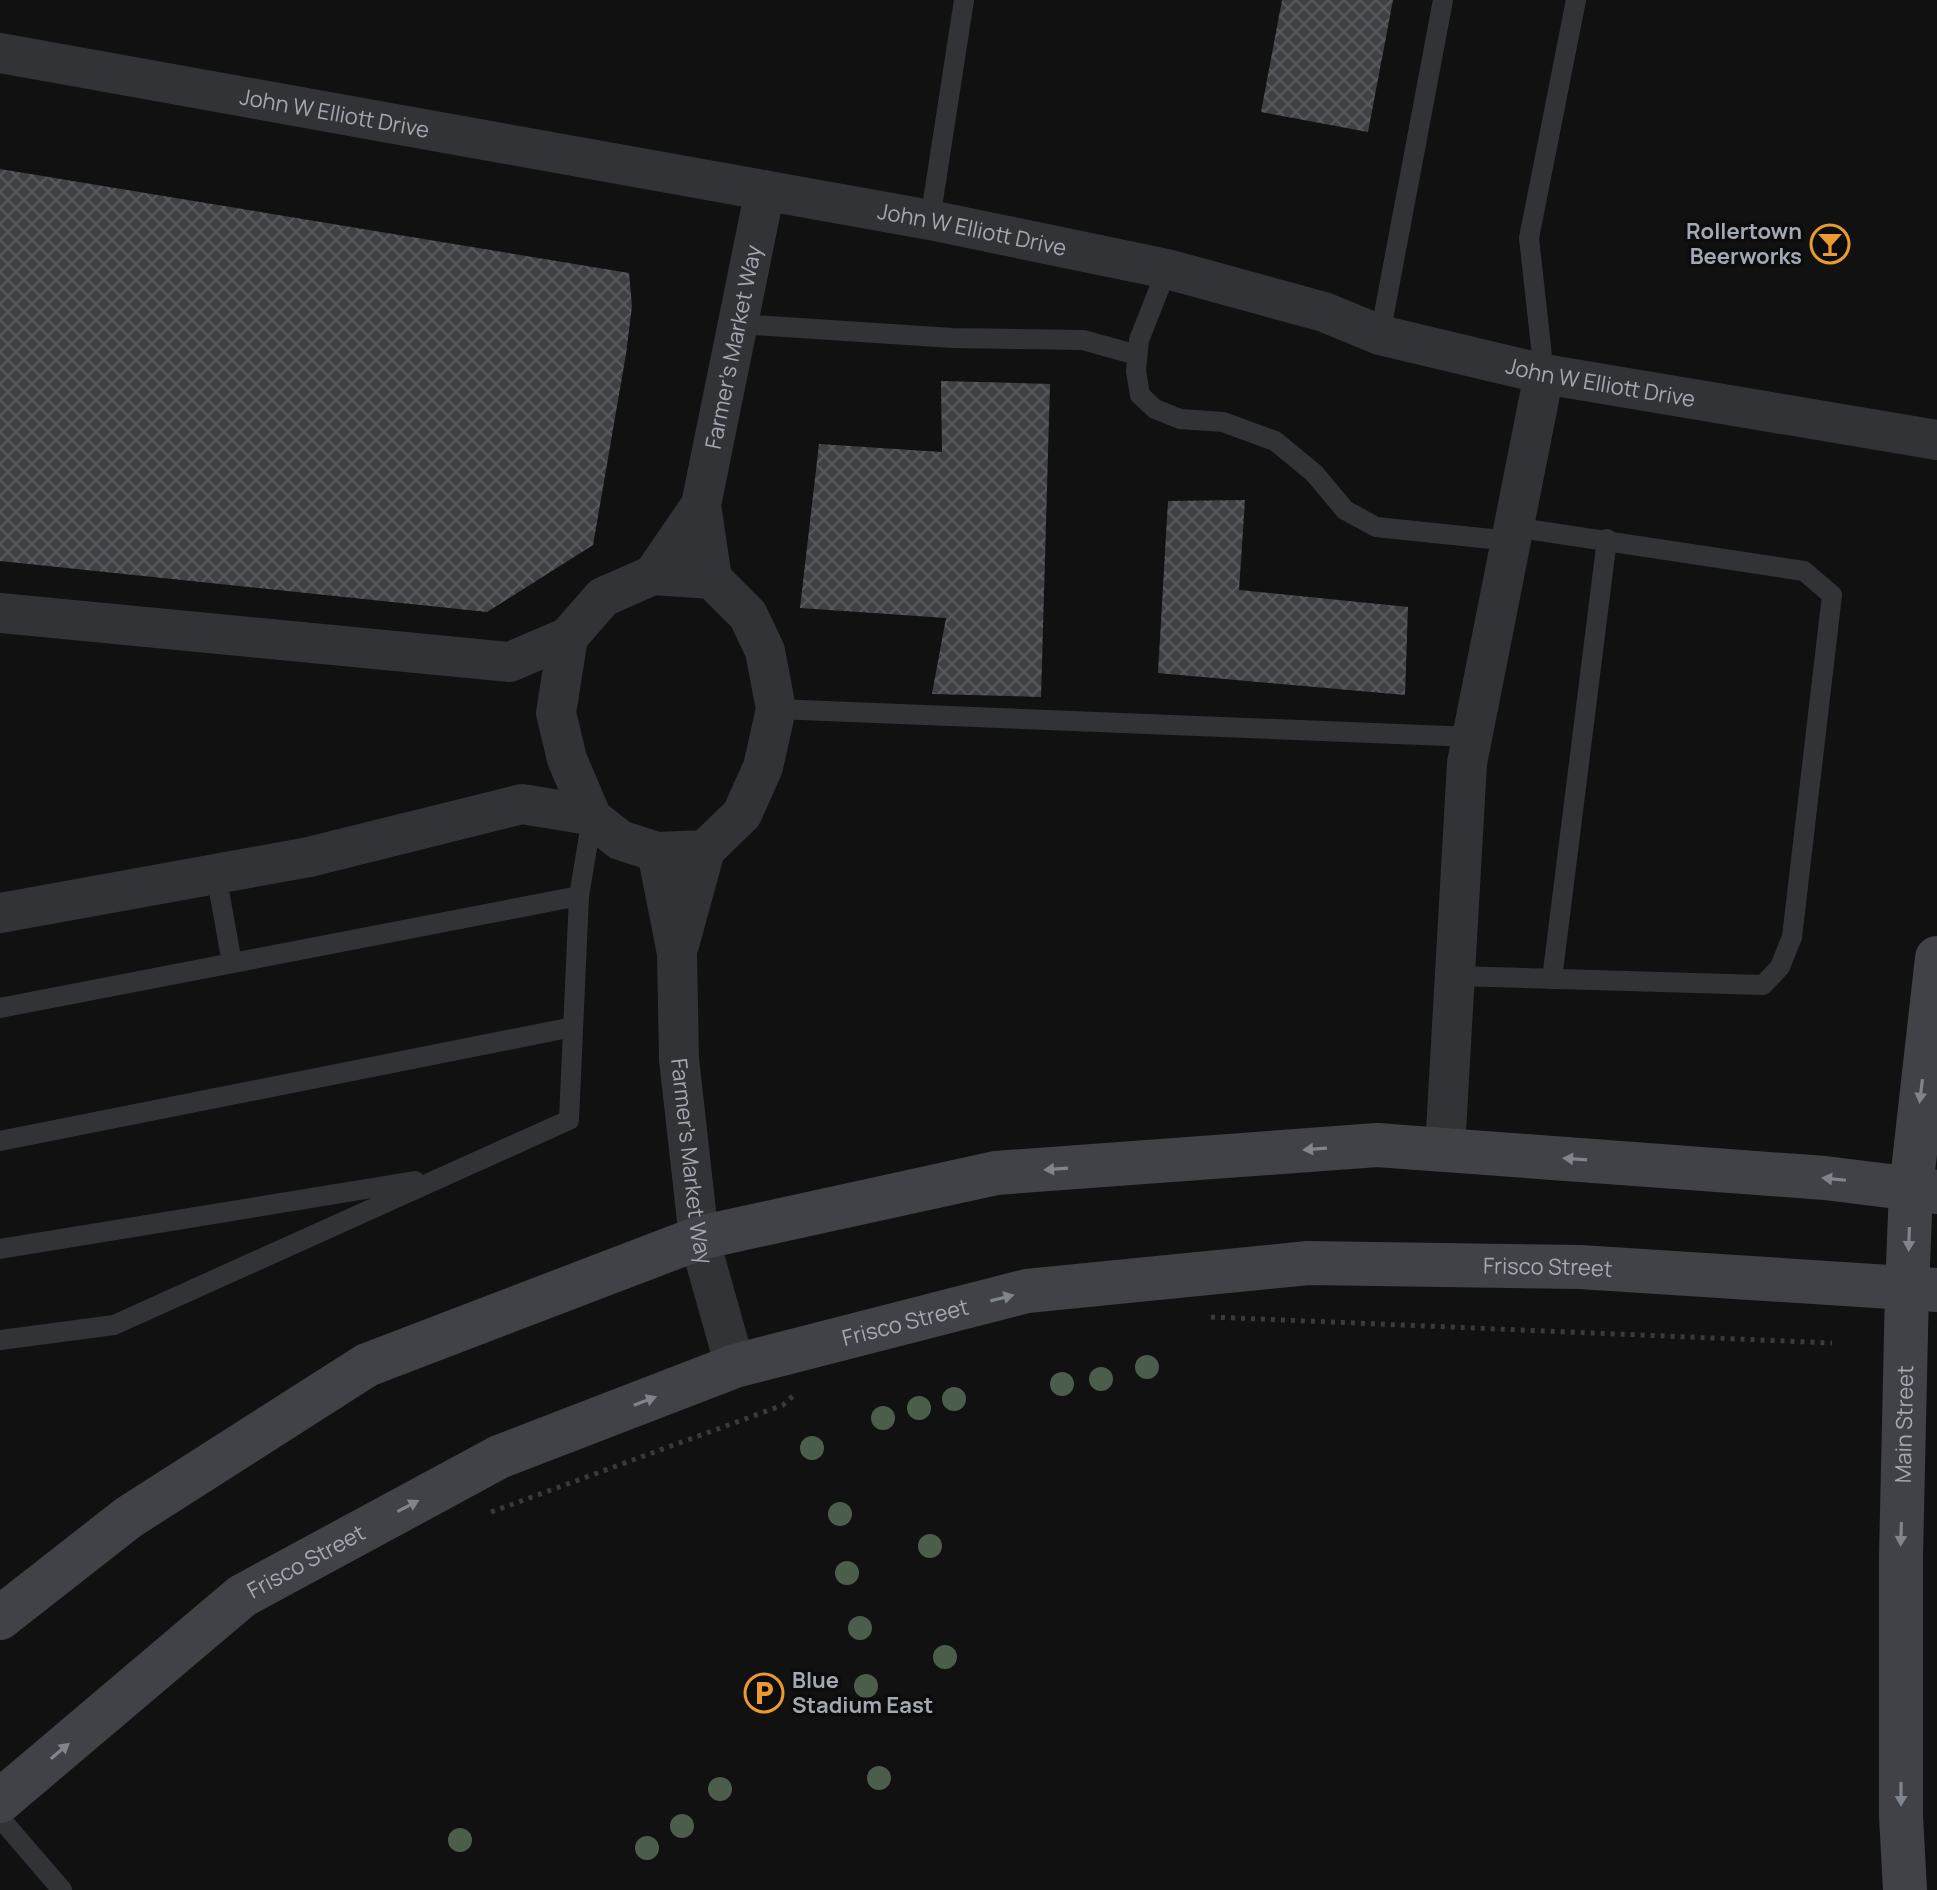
<svg xmlns="http://www.w3.org/2000/svg" width="1937" height="1890" font-family="Manrope,sans-serif">
  <style>
    .building { fill: url(#building-cross-hatch) }
    .lines { fill: none; stroke-linecap: round; stroke-linejoin: round }
    .path { stroke: #383a3e; stroke-width: 5; stroke-dasharray: 4 6; stroke-linecap: butt }
    .lane { stroke: #323337; stroke-width: 20 }
    .street { stroke: #323337; stroke-width: 40 }
    .secondary { stroke: #404247; stroke-width: 44 }
    .tree { fill: #4b5e4b }
    .oneway { fill: #80858d }
    .labels { text-anchor: middle; stroke-width: 7; stroke-linejoin: round; paint-order: stroke }
    .street-label { font-size: 22px; fill: #a3a9b3; stroke: #0c0c0d }
    .poi-label { font-size: 22px; font-weight: bold; fill: #a3a9b3; stroke: #0c0c0d; text-anchor: end }
  </style>
  <defs>
    <pattern id="building-cross-hatch" width="8" height="8" patternUnits="userSpaceOnUse" patternTransform="scale(2)"><rect width="8" height="8" fill="#404145"/><path d="M0 0l8 8M0 8l8-8" fill="none" stroke="#585a5d"/></pattern>
  </defs>
  <rect width="100%" height="100%" fill="#111112"/>
  <g class="building">
    <polygon points="1282,0 1393,0 1368,132 1261,112"/>
    <polygon points="0,169 629,273 632,306 626,354 593,545 487,612 0,561"/>
    <polygon points="941,381 1050,384 1041,697 932,694 946,618 800,608 819,444 942,452"/>
    <polygon points="1245,500 1239,590 1408,607 1405,695 1158,673 1168,501"/>
  </g>
  <g class="lines">
    <g class="path">
      <polyline points="1211,1317 1832,1343"/>
      <polyline points="491,1512 783,1405 794,1395"/>
    </g>
    <g class="lane">
      <polyline points="930,220 964,0"/>
      <polyline points="1167,269 1139,340 1136,371 1140,395 1155,409 1180,419 1223,422 1275,441 1314,473 1345,510 1376,527 1511,541"/>
      <polyline points="738,324 952,338 1083,340 1137,355"/>
      <polyline points="1380,335 1443,0"/>
      <polyline points="1544,374 1529,238 1576,0"/>
      <polyline points="776,709 1472,737"/>
      <polyline points="216,874 232,963"/>
      <polyline points="1455,976 1763,985 1780,967 1792,937 1832,595 1804,571 1514,527"/>
      <polyline points="1552,979 1607,539"/>
      <polyline points="0,1008 579,896"/>
      <polyline points="0,1141 573,1027"/>
      <polyline points="0,1249 415,1181"/>
      <polyline points="0,1340 114,1325 569,1120 579,896 592,818"/>
      <polyline points="0,1818 62,1890"/>
    </g>
    <g class="street">
      <path id="s1" d="M0 53 930 220 1167 269 1324 312 1380 335 1544 374 1937 440"/>
      <polygon points="653,575 712,579 748,615 765,651 776,709 763,767 742,814 705,850 657,852 620,840 592,818 567,759 556,713 568,637 603,597"/>
      <polyline points="653,575 701,505"/>
      <path id="s2" d="M712 579 701 505 765 190"/>
      <polyline points="0,613 510,662 568,637"/>
      <path id="s3" d="M657 852 677 953 679 1059 699 1238 735 1366"/>
      <polyline points="0,913 309,857 522,804 589,815"/>
      <polyline points="679,945 705,850"/>
      <polyline points="1445,1149 1467,763 1544,374"/>
    </g>
    <g class="secondary">
      <polyline points="0,1618 129,1517 367,1365 699,1238 996,1173 1377,1145 1825,1178 1937,1192"/>
      <path id="s4" d="M0 1801 242 1596 499 1457 735 1366 1027 1291 1308 1263 1580 1267 1937 1290"/>
      <path id="s5" d="M1905 1890 1901 1816V1556L1907 1289 1911 1189 1937 958"/>
    </g>
  </g>
  <g class="tree">
    <circle cx="1147" cy="1367" r="12"/>
    <circle cx="1101" cy="1379" r="12"/>
    <circle cx="1062" cy="1384" r="12"/>
    <circle cx="954" cy="1399" r="12"/>
    <circle cx="919" cy="1408" r="12"/>
    <circle cx="883" cy="1418" r="12"/>
    <circle cx="812" cy="1448" r="12"/>
    <circle cx="840" cy="1514" r="12"/>
    <circle cx="930" cy="1546" r="12"/>
    <circle cx="847" cy="1573" r="12"/>
    <circle cx="860" cy="1628" r="12"/>
    <circle cx="945" cy="1657" r="12"/>
    <circle cx="866" cy="1686" r="12"/>
    <circle cx="879" cy="1778" r="12"/>
    <circle cx="720" cy="1789" r="12"/>
    <circle cx="682" cy="1826" r="12"/>
    <circle cx="460" cy="1840" r="12"/>
    <circle cx="647" cy="1848" r="12"/>
  </g>
  <defs><path id="oneway-solid" d="M-6-.8H1V-3.2L6.5 0L1 3.2V.8H-6Z" transform="scale(2)"/></defs>
  <g class="oneway">
    <use href="#oneway-solid" transform="translate(1921 1091) rotate(97)"/>
    <use href="#oneway-solid" transform="translate(1315 1149) rotate(176)"/>
    <use href="#oneway-solid" transform="translate(1575 1159) rotate(-176)"/>
    <use href="#oneway-solid" transform="translate(1056 1169) rotate(176)"/>
    <use href="#oneway-solid" transform="translate(1834 1179) rotate(-174)"/>
    <use href="#oneway-solid" transform="translate(1909 1239) rotate(92)"/>
    <use href="#oneway-solid" transform="translate(1002 1298) rotate(-14)"/>
    <use href="#oneway-solid" transform="translate(645 1401) rotate(-21)"/>
    <use href="#oneway-solid" transform="translate(408 1506) rotate(-28)"/>
    <use href="#oneway-solid" transform="translate(1901 1534) rotate(92)"/>
    <use href="#oneway-solid" transform="translate(60 1751) rotate(-40)"/>
    <use href="#oneway-solid" transform="translate(1901 1794) rotate(90)"/>
  </g>
  <defs>
    <g id="bar-ring" transform="scale(2)"><circle r="9.5" fill="#0c0c0d" stroke="#eb9a30" stroke-width="1.5"/><path d="M-6-5H6L.8 .8V4.5H3.5V6h-7V4.5H-.8V.8Z" fill="#eb9a30"/></g>
    <g id="parking-ring" transform="scale(2)"><circle r="9.5" fill="#0c0c0d" stroke="#eb9a30" stroke-width="1.5"/><path d="M-3.5-5.5H1a3.5 3.5 0 0 1 0 7H-1V5.5H-3.5ZM-1-3.4V-.6H.8a1.4 1.4 0 0 0 0-2.8Z" fill="#eb9a30"/></g>
  </defs>
  <g fill-rule="evenodd">
    <use href="#bar-ring" x="1830" y="244"/>
    <use href="#parking-ring" x="764" y="1693"/>
  </g>
  <g class="labels">
    <g class="street-label">
      <text dy="8" stroke="none"><textPath href="#s1" startOffset="340">John W Elliott Drive</textPath></text>
      <text dy="8" stroke="none"><textPath href="#s1" startOffset="988">John W Elliott Drive</textPath></text>
      <text dy="8" stroke="none"><textPath href="#s2" startOffset="236">Farmer's Market Way</textPath></text>
      <text dy="8" stroke="none"><textPath href="#s1" startOffset="1636">John W Elliott Drive</textPath></text>
      <text dy="8" stroke="none"><textPath href="#s3" startOffset="312">Farmer's Market Way</textPath></text>
      <text dy="8" stroke="none"><textPath href="#s4" startOffset="1686">Frisco Street</textPath></text>
      <text dy="8" stroke="none"><textPath href="#s4" startOffset="1038">Frisco Street</textPath></text>
      <text dy="8" stroke="none"><textPath href="#s5" startOffset="466">Main Street</textPath></text>
      <text dy="8" stroke="none"><textPath href="#s4" startOffset="390">Frisco Street</textPath></text>
    </g>
    <g class="poi-label">
      <text x="1802" y="239">Rollertown<tspan x="1802" dy="25">Beerworks</tspan></text>
      <text x="792" y="1688" text-anchor="start">Blue<tspan x="792" dy="25">Stadium East</tspan></text>
    </g>
  </g>
</svg>
